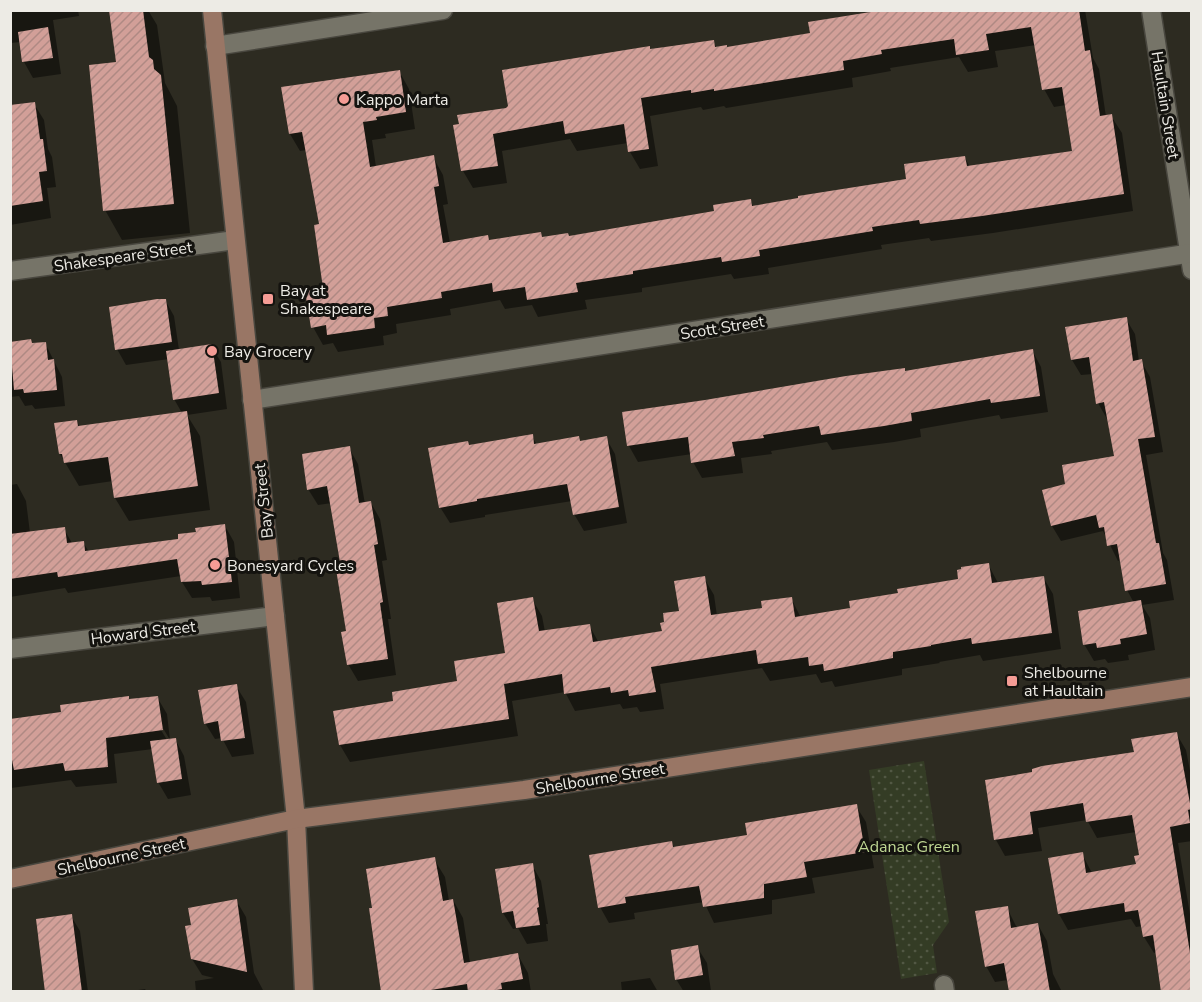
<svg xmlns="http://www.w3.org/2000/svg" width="1202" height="1002" font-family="'Nunito Sans',sans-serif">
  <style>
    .green { fill: url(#green-dots) }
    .shadow { fill: #0007; fill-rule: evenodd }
    .building { fill: url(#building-hatch) }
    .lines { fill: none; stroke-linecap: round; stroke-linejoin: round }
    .minor-casing { stroke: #49473f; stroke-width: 21 }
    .secondary-casing { stroke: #49473f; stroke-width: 21 }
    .minor { stroke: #767468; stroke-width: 18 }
    .secondary { stroke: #997665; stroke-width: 18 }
    .poi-dot { fill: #f59c95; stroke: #14130f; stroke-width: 2 }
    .labels { text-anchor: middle; stroke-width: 6; stroke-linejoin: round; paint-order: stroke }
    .poi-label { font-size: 16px; fill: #edebe5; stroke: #14130f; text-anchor: start }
    .street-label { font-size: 16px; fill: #edebe5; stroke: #14130f }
    .park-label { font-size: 16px; fill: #bfd793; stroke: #14130f }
  </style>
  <defs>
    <pattern id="green-dots" width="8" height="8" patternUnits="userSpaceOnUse" patternTransform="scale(1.5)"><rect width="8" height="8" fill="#343c25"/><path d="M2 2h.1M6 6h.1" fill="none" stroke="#525844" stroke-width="1.8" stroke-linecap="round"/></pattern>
    <pattern id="building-hatch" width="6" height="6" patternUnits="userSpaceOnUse" patternTransform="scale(1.5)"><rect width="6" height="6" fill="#d29f98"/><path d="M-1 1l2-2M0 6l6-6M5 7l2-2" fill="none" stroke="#af8983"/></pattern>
  </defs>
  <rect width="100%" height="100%" fill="#2d2b21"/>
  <polygon class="green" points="924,761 949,922 933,945 937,973 901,979 869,770"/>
  <g class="shadow">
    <polygon points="10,10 78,10 79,16 53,20 61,74 33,78 24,62 21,42 10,43"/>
    <polygon points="110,10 148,10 157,25 165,83 177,106 190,233 122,240 105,210 118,64"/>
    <polygon points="887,10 1085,10 1093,58 1099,69 1106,117 1111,116 1122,133 1133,211 993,233 931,241 929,238 881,245 882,249 768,268 769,274 734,279 731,274 642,288 642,292 585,300 587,309 538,317 532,305 505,309 500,300 450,309 451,315 396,324 397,333 383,336 384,345 338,352 333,343 323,345 313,327 325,290 321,225 307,150 300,151 290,134 399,71 409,89 415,129 385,134 386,138 372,140 376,167 433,157 443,175 448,204 443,205 450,243 490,241 541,234 543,239 569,237 716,212 750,201 754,207 908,180 965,158 970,167 1074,152 1066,105 1054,107 1044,89 1036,45 995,51 998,67 968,72 959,57 890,68 891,71 852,78 853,87 726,108 724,106 703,110 701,107 650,116 658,166 640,169 630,152 628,143 577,151 570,139 502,151 507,183 473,188 463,171 507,109 650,50 713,42 717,48 727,49 812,35"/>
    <polygon points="34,104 44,120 48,149 52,157 56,187 47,188 51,218 10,225 10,107"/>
    <polygon points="165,300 174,316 179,350 211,346 221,362 227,409 187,415 200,436 210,510 129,521 115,498 113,481 79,486 60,454 77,421 80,428 182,413 174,399 169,359 126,365 117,349"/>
    <polygon points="1126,319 1135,334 1139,361 1141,361 1150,377 1163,452 1146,455 1163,553 1167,560 1174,600 1142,605 1150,618 1155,650 1128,655 1129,660 1108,663 1105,659 1094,661 1084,644 1134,603 1127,590 1122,560 1118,561 1103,531 1061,541 1052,526 1067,485 1116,458 1109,418 1107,419 1098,403 1093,374 1081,375 1072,360"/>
    <polygon points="10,343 33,345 45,343 62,377 65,406 35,409 32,405 25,406 19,396 10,397"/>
    <polygon points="1032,350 1041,367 1048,412 1001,419 999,415 920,429 921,437 894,442 832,450 827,442 771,451 772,454 741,458 743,473 702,478 693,462 692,454 638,462 629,446 624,413 905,372"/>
    <polygon points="532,436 537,445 580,442 606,438 615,454 627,523 584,531 574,514 572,501 485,515 485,517 450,523 440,507 467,442 470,446"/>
    <polygon points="349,448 358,464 365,504 371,503 380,519 387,560 382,561 391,619 388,619 396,675 358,681 348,664 343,569 332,503 318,505 308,489"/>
    <polygon points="17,484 26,501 30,533 64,529 72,543 83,542 89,552 180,541 197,533 225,526 234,542 240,598 212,601 210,597 192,598 182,582 181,576 68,593 65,588 10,597 10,485"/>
    <polygon points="988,564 998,583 1043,577 1053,594 1061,649 983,661 980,655 939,662 940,663 902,669 902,675 835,687 832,681 821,683 816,674 770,681 762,668 660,684 664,709 640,712 637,707 623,709 620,704 575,711 565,692 512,701 518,736 350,762 340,745 395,702 458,682 507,654 532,599 542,616 545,632 589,625 599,643 664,632 704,578 714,595 717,616 763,609 791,598 801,618 852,609 960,581"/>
    <polygon points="236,686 246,702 254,754 232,757 222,738 215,739 205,723"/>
    <path d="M157 697 167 714 170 740 175 739 184 756 191 795 168 799 158 782 153 749 114 754 117 783 76 787 71 780 11 788 10 721ZM160 723 170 740H167L158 725Z"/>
    <polygon points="1176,733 1186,750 1192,781 1192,841 1178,843 1192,926 1192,992 1163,992 1157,952 1154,953 1144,937 1142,926 1136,927 1131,919 1068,930 1059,914 1082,854 1092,873 1137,865 1141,856 1136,832 1097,838 1087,820 1038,828 1042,851 1005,856 996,840 987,781 1135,753"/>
    <polygon points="856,806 866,822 874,868 812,878 815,893 772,900 772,914 714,923 704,902 634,913 635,919 609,923 600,907 671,842 675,848 749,836"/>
    <polygon points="434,859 445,877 449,901 453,900 463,918 470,963 518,955 528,973 531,992 383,992"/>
    <polygon points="532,865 541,881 548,924 546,924 548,941 527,944 518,928 513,929 503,913 497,870"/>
    <polygon points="236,900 246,917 254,973 264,992 196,992 195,981 214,978 202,975 192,959 193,926"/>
    <polygon points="1007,908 1017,928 1038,925 1047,941 1053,974 1062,992 1010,992 1008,980 995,982 986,966"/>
    <polygon points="71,916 80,931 88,992 47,992"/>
    <polygon points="697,947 707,963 711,991 684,992 676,979"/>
    <polygon points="650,978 658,992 622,992 621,982"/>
    <polygon points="145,989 147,992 125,992"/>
  </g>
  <g class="building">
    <polygon points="109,10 143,10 149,57 153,60 154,69 161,75 174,204 103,211 89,65 116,62"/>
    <polygon points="883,10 1079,10 1085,51 1090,50 1100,116 1112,114 1124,194 982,216 920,224 919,220 872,227 873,231 759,250 760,256 722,262 721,257 633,271 633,274 576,283 578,292 527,300 525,287 493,292 492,283 441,292 442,298 387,307 388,316 374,318 375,328 327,335 326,325 311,328 305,291 323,288 314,225 319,224 302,132 289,134 281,87 400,70 406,112 376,117 377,120 363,122 370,167 434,155 439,186 434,187 443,243 488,235 489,240 541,232 542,237 568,233 569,236 714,211 713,205 751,199 752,206 798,198 798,196 906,179 904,164 965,156 967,166 1072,151 1062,87 1042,90 1031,27 986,34 989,50 956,55 954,39 881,50 882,54 843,61 844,70 714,91 714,89 691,93 691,90 641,98 649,149 628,152 624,124 565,134 563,121 493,134 498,166 461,171 453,125 459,124 457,115 506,108 508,106 502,70 650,46 650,49 665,47 714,40 715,47 727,45 727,47 810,33 808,22"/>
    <polygon points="48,27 53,58 22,62 18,32"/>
    <polygon points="35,102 40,139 43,139 47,171 39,172 43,201 10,206 10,105"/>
    <polygon points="157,299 166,299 172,342 115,350 109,307"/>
    <polygon points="1127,317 1133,361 1142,359 1153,424 1155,437 1138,439 1156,543 1159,543 1166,584 1125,591 1117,544 1107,546 1104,527 1099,528 1096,515 1051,526 1042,490 1065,484 1062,465 1114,456 1104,402 1096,404 1089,357 1071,360 1065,327"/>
    <polygon points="31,339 32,343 46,342 48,360 54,359 57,390 24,393 23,389 14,390 10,342"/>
    <polygon points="212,344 219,393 173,400 166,351"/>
    <polygon points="1033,349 1040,396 991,403 990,399 911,413 912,421 884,426 821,435 819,426 763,435 764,438 732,442 735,456 691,463 688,437 627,446 622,412 705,400 846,376 905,368 905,371"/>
    <polygon points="187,411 198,486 114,498 108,457 64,463 62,454 59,454 54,423 77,420 78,426"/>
    <polygon points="533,434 534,444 579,436 580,441 607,436 619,507 573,515 567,484 477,499 477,501 439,508 428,448 468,441 469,445"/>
    <polygon points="350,446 359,503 371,501 378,544 374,545 383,602 380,603 388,659 347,665 341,632 346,631 336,569 341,568 327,486 307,490 302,454"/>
    <polygon points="225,524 232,582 202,585 201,581 181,582 177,559 58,577 57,572 10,579 10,534 65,527 67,543 84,541 85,551 178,539 178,534 196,532 195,528"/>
    <polygon points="989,563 992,583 1044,576 1052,633 972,644 971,638 931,645 931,646 893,652 893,658 824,671 823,664 809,666 808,657 758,664 756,650 651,667 656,692 629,696 628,690 611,693 610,687 564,694 562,674 504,684 509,719 339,745 333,711 393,701 392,692 457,681 454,661 505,653 497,603 533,597 539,631 590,624 593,642 662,631 660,623 664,622 663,613 679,611 674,581 705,576 711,615 762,608 761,601 792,597 795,617 850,608 849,601 898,593 897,589 958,579 957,570 961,569 961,567"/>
    <polygon points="1141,600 1147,634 1120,639 1121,644 1097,648 1096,643 1083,645 1078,611"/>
    <polygon points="237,684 245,738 221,741 218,721 204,724 198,690"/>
    <polygon points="129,696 129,699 158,696 163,730 106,738 108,767 65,771 63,763 14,770 10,750 10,719 61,712 60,705"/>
    <polygon points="1177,732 1191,809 1188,810 1190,823 1170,827 1191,959 1191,992 1161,992 1153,935 1143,937 1138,910 1125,912 1124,903 1058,914 1048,858 1083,852 1086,873 1136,864 1134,856 1139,855 1132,815 1086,822 1083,803 1030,812 1033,834 994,840 985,780 1032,772 1032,769 1042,766 1134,752 1131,739"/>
    <polygon points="176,738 182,779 157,783 150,741"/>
    <polygon points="857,804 865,852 804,862 807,877 764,884 764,898 703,907 699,886 625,897 626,903 598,908 589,855 672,841 673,847 747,835 745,823"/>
    <polygon points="435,857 443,901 453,899 464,963 518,953 523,979 501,983 502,989 485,992 468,992 467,984 419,992 381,992 369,908 372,908 366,869"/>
    <polygon points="533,863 539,907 537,908 540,925 516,928 513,911 502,913 495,869"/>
    <polygon points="237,899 247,972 191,959 185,926 191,925 188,908"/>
    <polygon points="1008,906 1011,928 1038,923 1050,992 1009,992 1004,963 985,967 975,911"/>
    <polygon points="72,914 82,992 45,992 36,919"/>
    <polygon points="698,945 703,975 675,980 671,950"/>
  </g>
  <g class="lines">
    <g class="minor-casing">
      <g id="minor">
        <polyline points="1151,10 1192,270"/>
        <polyline points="215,46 443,10"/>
        <polyline points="10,271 235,240"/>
        <polyline points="252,400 1192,253"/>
        <polyline points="10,649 275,616"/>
        <polyline points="944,985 945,992"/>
      </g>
    </g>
    <g class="secondary-casing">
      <g id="secondary">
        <polyline points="212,10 296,819 304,992"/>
        <polyline points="10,879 296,819 524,790 1192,687"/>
      </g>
    </g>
    <use href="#minor" class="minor"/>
    <use href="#secondary" class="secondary"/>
  </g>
  <g class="poi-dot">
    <circle cx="344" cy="99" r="6"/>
    <rect x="262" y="293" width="12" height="12" rx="3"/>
    <circle cx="212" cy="351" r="6"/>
    <circle cx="215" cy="565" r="6"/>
    <rect x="1006" y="675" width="12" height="12" rx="3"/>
  </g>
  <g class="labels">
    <g class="poi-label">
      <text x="356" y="105">Kappo Marta</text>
      <text x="280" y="296">Bay at<tspan x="280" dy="18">Shakespeare</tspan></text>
      <text x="224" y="357">Bay Grocery</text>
      <text x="227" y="571">Bonesyard Cycles</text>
      <text x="1024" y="678">Shelbourne<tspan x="1024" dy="18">at Haultain</tspan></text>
    </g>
    <g class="street-label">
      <text transform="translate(1166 105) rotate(81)" y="6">Haultain Street</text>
      <text transform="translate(123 256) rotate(-8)" y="6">Shakespeare Street</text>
      <text transform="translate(722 327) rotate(-9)" y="6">Scott Street</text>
      <text transform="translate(263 501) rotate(-96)" y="6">Bay Street</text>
      <text transform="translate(143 632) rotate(-7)" y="6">Howard Street</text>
      <text transform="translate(600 778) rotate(-9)" y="6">Shelbourne Street</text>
      <text transform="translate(121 856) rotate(-12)" y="6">Shelbourne Street</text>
    </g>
    <g class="park-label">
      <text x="909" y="852">Adanac Green</text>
    </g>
  </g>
  <rect width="1202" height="1002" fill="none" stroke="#edebe5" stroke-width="24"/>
</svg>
